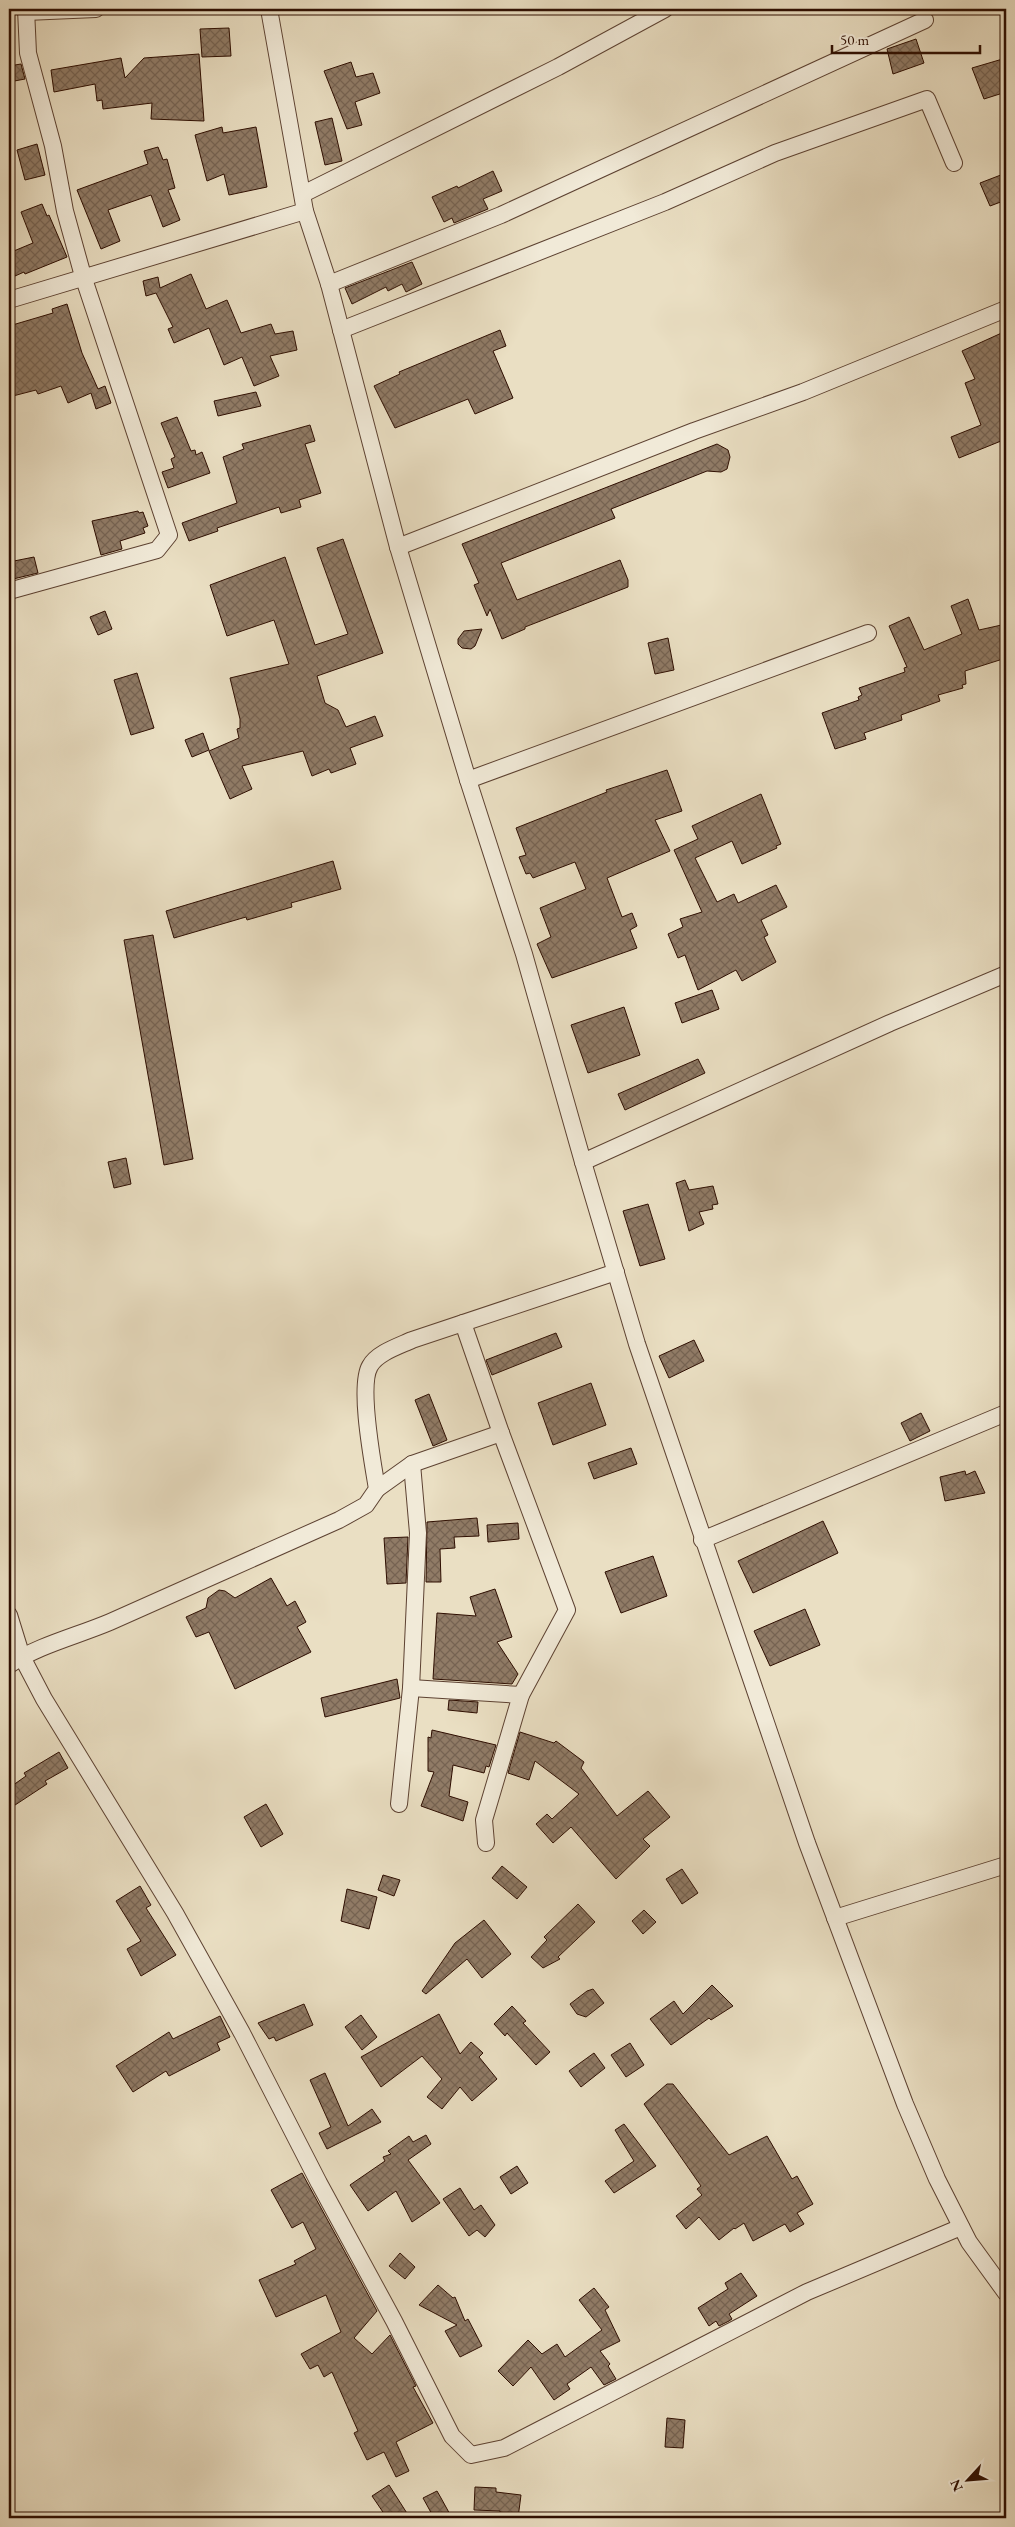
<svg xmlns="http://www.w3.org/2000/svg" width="1015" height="2527" font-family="'EB Garamond',serif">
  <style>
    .building { fill: url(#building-cross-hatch); stroke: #2e0e01 }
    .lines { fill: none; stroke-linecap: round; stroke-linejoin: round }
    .street-casing { stroke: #5d4232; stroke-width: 18 }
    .street { stroke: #f1ead8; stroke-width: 16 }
  </style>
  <defs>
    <pattern id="building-cross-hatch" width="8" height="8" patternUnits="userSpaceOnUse" patternTransform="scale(1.25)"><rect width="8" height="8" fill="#907b66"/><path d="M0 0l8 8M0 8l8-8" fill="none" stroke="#766352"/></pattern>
  </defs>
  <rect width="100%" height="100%" fill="#eadfc3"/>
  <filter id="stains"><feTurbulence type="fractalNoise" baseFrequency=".004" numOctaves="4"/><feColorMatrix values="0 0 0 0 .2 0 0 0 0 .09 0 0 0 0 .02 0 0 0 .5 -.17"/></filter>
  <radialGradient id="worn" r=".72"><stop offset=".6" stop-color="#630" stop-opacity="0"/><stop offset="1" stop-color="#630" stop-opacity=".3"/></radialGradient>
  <g class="building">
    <polygon points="229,28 231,56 202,57 200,29"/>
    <polygon points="916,39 924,63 893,74 887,49"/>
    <polygon points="199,54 204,121 151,119 152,103 103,109 102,100 97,101 95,84 54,92 51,70 121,58 125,78 144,58"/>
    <polygon points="1006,58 1006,92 984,99 972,68"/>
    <polygon points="351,62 356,77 373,73 380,93 355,102 362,125 347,129 324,71"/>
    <polygon points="21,64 25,79 9,82 9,66"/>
    <polygon points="332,118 342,161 325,165 315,122"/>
    <polygon points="222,127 223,133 256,127 267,187 229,195 224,174 207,181 195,135"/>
    <polygon points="37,144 45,175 25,180 17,150"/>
    <polygon points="158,147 163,160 167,159 175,188 168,190 180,220 163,227 151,195 108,210 120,241 101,249 77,190 148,164 144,151"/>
    <polygon points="493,171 502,191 483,199 488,209 454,223 452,218 444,222 432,197 457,186 458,188"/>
    <polygon points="1006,173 1006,200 990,206 980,183"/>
    <polygon points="42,204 47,216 49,215 67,257 25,274 24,272 15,276 9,260 9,253 33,243 21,212"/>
    <polygon points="412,262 422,284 406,292 402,284 388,291 386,287 352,304 345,288"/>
    <polygon points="191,274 206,309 227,300 241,333 271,324 275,334 293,331 297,350 270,356 279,376 254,386 242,357 224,365 209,328 174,343 168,329 173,327 156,293 146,296 143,281 158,277 160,288"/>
    <polygon points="67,304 82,353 98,389 105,386 111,403 96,409 91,393 68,403 61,386 38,394 36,390 9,397 9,326 53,313 52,309"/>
    <polygon points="500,330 506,346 493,351 513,398 475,414 468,399 395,428 374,386 400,374 399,372"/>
    <polygon points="1006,331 1006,439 959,458 951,437 981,425 965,383 975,379 962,351"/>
    <polygon points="256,392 261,406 218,416 214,401"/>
    <polygon points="177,417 191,451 195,450 196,455 202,452 210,473 168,488 162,472 174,468 171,459 175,457 161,423"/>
    <polygon points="310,425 315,441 305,444 321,493 299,500 301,507 281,513 279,507 217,528 218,531 189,541 182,523 237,503 223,457 244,449 242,444"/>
    <polygon points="717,444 728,450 730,457 727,469 721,472 707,471 611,509 615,518 501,563 517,600 620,560 628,580 628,587 525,627 525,629 502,639 490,609 487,616 474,585 479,583 462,544"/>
    <polygon points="138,511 139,513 143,512 148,526 143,528 145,533 120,541 122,549 101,555 92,521"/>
    <polygon points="343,539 383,653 317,676 325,703 338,710 346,727 375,716 383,736 350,748 356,764 331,773 329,769 312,776 303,751 242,766 252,789 230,799 209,751 239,738 237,729 240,728 240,719 230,678 289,664 274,620 227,636 210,585 285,557 315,645 348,634 317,548"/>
    <polygon points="34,557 38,573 9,580 9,562"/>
    <polygon points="968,599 979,630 1006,624 1006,658 965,671 966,684 962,685 963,688 938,695 940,701 901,715 902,720 864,733 866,739 835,749 822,713 859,700 858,697 862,695 859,688 905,672 904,668 907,667 889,626 909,617 924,650 962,634 951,606"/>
    <polygon points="105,611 112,629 98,635 90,617"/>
    <polygon points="482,629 475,646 471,649 462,648 458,644 458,639 464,631"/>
    <polygon points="668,638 674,670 655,674 648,643"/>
    <polygon points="137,673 154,728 131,735 114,680"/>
    <polygon points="203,733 209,750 192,757 185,740"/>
    <polygon points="667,770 682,811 655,820 670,851 607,878 622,917 632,913 637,926 630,930 637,948 552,978 537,944 551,937 540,908 586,889 575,862 533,878 530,873 526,874 519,857 526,855 516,828 607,792 606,790"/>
    <polygon points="761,794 781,844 776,846 777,848 742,864 732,841 695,858 717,902 734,894 738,903 776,885 787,907 761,920 768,935 764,937 776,962 742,981 736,970 698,990 685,955 678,958 668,934 683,927 680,919 702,912 674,850 698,839 692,826"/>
    <polygon points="333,861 341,889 291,903 292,907 247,920 246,917 174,938 166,911"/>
    <polygon points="153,935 193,1159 164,1165 124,940"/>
    <polygon points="712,990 719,1009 682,1023 675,1003"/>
    <polygon points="624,1007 640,1055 588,1073 571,1025"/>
    <polygon points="698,1059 705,1073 625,1110 618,1094"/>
    <polygon points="126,1158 131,1184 114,1188 108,1162"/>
    <polygon points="685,1180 689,1190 713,1186 718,1204 712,1205 713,1209 699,1212 704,1224 689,1231 676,1183"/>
    <polygon points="648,1204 665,1259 640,1266 623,1211"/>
    <polygon points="556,1333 562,1347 492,1375 486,1360"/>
    <polygon points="694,1340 704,1361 669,1378 659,1356"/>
    <polygon points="591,1383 606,1425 553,1445 538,1403"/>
    <polygon points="429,1394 447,1440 433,1446 415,1400"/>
    <polygon points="921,1413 930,1431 910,1441 901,1423"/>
    <polygon points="631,1448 637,1464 594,1479 588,1463"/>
    <polygon points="965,1471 966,1475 975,1471 985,1493 945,1501 940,1477"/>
    <polygon points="477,1518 479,1536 454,1537 455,1548 440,1549 441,1582 426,1582 427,1522"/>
    <polygon points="823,1521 838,1553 753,1593 738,1561"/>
    <polygon points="518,1523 519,1539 488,1542 487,1525"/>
    <polygon points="408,1537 406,1583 387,1584 384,1538"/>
    <polygon points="653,1556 667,1596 621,1613 605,1572"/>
    <polygon points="271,1578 287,1606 295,1601 306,1622 297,1627 311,1652 235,1689 209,1632 196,1637 186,1617 206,1608 208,1598 219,1590 225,1591 235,1598"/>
    <polygon points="495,1589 512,1637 497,1642 518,1674 512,1684 433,1679 437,1613 476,1616 470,1597"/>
    <polygon points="805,1609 820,1645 770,1666 754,1631"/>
    <polygon points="397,1679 400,1698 325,1717 321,1698"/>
    <polygon points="449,1700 478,1702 477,1713 448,1710"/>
    <polygon points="432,1730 496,1745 489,1767 486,1766 484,1773 453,1765 449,1796 468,1802 463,1821 421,1806 434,1772 428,1771 428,1737 431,1738"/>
    <polygon points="520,1732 554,1743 556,1741 584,1762 581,1768 617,1816 648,1791 670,1817 643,1839 650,1846 616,1879 571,1827 553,1843 536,1824 547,1814 552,1819 579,1794 535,1761 529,1780 508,1773"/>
    <polygon points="59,1752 68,1768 45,1781 47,1784 9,1809 9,1788 26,1776 24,1773"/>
    <polygon points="266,1804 283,1834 261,1847 244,1817"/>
    <polygon points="502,1866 527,1887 517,1899 492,1878"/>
    <polygon points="682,1869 698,1893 682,1904 666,1879"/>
    <polygon points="383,1875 400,1880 394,1896 378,1890"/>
    <polygon points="140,1886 151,1905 146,1908 176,1955 141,1976 127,1949 141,1941 116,1901"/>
    <polygon points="347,1889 377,1897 369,1929 341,1921"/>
    <polygon points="578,1904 595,1922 558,1957 560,1959 543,1968 531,1957 547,1940 544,1937"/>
    <polygon points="644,1910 656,1922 643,1934 632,1921"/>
    <polygon points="484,1920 511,1954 482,1978 467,1959 426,1994 422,1991 455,1943"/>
    <polygon points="712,1985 733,2006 711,2020 709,2018 671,2045 650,2019 674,2001 683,2014"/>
    <polygon points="593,1989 604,2003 586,2017 577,2014 570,2004 587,1991"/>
    <polygon points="304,2004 313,2025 276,2041 274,2037 269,2039 258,2023"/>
    <polygon points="512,2006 526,2021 523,2023 550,2052 536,2065 507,2033 505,2036 494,2024"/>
    <polygon points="439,2014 460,2054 471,2042 483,2053 479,2057 497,2079 472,2101 460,2087 442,2109 427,2097 442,2079 422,2056 381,2087 361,2057"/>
    <polygon points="361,2015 377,2037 362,2050 345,2027"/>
    <polygon points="220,2016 230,2037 217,2043 220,2050 169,2076 166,2071 133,2092 116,2066 169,2032 173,2039"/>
    <polygon points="630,2043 644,2065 626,2077 611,2055"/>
    <polygon points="594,2053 605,2068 581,2087 569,2071"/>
    <polygon points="325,2073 348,2126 372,2109 381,2122 327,2149 319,2133 331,2127 310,2080"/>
    <polygon points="667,2084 673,2084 729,2155 767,2136 792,2179 797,2176 813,2204 797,2213 804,2224 790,2232 785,2224 753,2241 744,2223 735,2229 734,2228 719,2240 699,2217 686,2229 676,2216 702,2195 697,2189 701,2186 644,2104"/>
    <polygon points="624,2124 656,2166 614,2193 605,2181 634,2161 615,2130"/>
    <polygon points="426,2135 431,2144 408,2160 440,2203 412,2222 396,2191 368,2211 350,2185 385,2161 383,2157 391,2154 388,2151 409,2136 413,2142"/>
    <polygon points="517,2166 528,2183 511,2194 500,2177"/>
    <polygon points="302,2173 377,2311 354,2338 372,2354 390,2335 416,2386 413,2387 433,2423 396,2442 409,2471 396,2477 384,2452 367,2460 354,2433 358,2431 332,2372 324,2377 318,2365 310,2369 301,2354 341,2332 326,2295 276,2317 259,2280 296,2264 294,2261 316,2249 303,2222 292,2228 271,2190"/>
    <polygon points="460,2188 474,2210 481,2205 495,2225 485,2237 477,2230 469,2236 443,2199"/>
    <polygon points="400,2253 415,2267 405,2279 389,2266"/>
    <polygon points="741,2273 757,2296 729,2314 732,2319 729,2321 719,2326 716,2321 709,2326 698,2308 728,2289 725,2283"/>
    <polygon points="438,2285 453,2298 455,2297 465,2321 468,2319 482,2346 460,2357 445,2331 457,2325 419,2305"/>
    <polygon points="594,2288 609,2307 605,2310 620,2341 600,2351 610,2364 608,2366 616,2379 604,2385 591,2367 567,2384 570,2389 554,2400 531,2367 513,2386 498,2371 528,2340 542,2354 557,2344 565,2357 602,2330 579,2300"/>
    <polygon points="667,2418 685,2420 683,2448 665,2447"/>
    <polygon points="389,2485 410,2518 387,2518 372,2496"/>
    <polygon points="475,2487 496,2488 496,2492 521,2495 518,2518 500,2518 500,2511 474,2510"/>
    <polygon points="437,2491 441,2498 452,2518 434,2518 423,2498"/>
  </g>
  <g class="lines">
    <g class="street-casing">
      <g id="street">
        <polyline points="269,9 305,211 329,284 398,547 468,780 524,954 583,1162 637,1344 807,1843 905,2104 937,2179 969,2242 1006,2293"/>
        <polyline points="26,12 96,9"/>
        <polyline points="303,194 558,67 665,9"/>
        <polyline points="329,284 501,215 925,20"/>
        <polyline points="9,300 305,211"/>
        <polyline points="341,330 665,202 775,153 927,99 954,163"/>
        <polyline points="398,547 694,431 803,392 1006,309"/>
        <polyline points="9,591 157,550 169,535 83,276 65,211 53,146 28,53 26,9"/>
        <polyline points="468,780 868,633"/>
        <polyline points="583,1162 890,1023 1006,974"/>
        <polyline points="463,1323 501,1433 567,1610 521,1695 484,1820 486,1843"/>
        <polyline points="377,1489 412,1464 501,1433"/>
        <polyline points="702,1540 1006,1413"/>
        <polyline points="9,1615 22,1657 44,1699 175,1913 242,2033 319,2183 394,2321 452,2436 471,2455 504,2448 807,2292 961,2227"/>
        <path d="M9 1665C39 1645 77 1636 110 1622 186 1588 263 1554 339 1520L366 1505 377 1489C373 1464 358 1386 370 1366 377 1353 399 1346 412 1340L616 1272"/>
        <polyline points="411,1688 521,1695"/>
        <polyline points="399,1804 411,1688 418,1533 412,1464"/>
        <polyline points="835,1918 1006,1865"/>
      </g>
    </g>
    <use href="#street" class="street"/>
  </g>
  <rect width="1015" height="2527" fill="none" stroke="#eadfc3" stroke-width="30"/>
  <rect x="10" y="10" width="995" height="2507" fill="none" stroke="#2e0e01" stroke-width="2.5"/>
  <rect x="15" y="15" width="985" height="2497" fill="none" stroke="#2e0e01"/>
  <g transform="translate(968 2480) rotate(244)" stroke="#f1ead8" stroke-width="4" paint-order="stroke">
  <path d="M0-4L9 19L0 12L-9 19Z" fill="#2e0e01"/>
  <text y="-8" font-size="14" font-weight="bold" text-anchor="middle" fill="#2e0e01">N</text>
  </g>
  <path d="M832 45v8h148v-8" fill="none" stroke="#2e0e01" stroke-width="2.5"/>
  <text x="840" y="45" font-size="15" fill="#2e0e01" stroke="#f1ead8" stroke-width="4" paint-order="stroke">50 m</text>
  <rect width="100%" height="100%" filter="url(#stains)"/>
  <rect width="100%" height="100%" fill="url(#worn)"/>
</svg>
